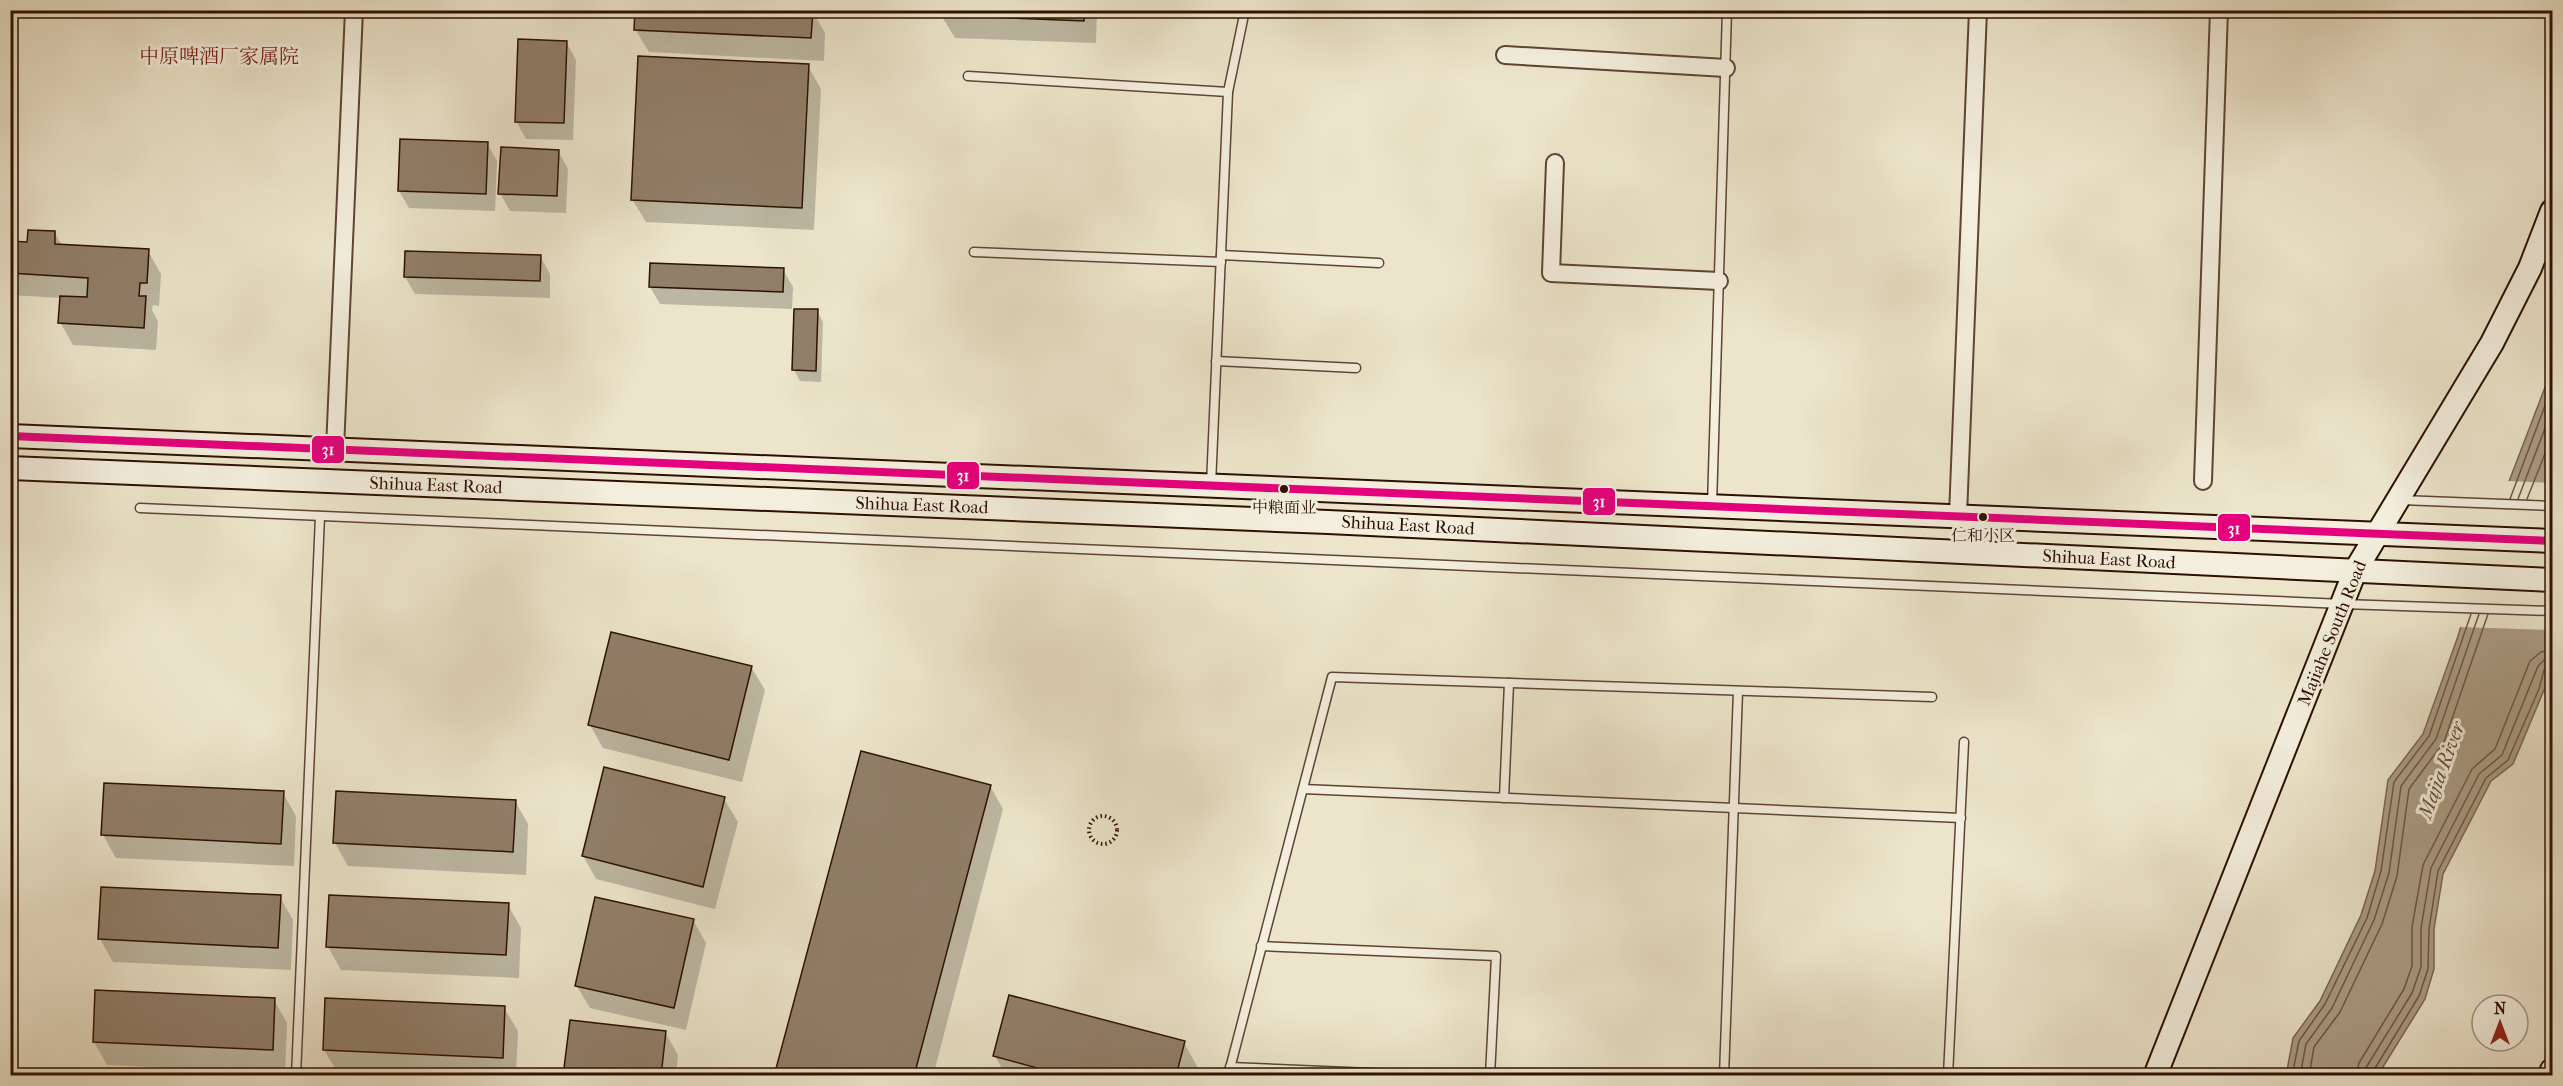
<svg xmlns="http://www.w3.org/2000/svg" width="2563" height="1086" font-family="'IM FELL French Canon','Noto Serif SC',serif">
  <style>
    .water { fill: #ab9d86; stroke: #796550; stroke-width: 1.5 }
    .pier { fill: #ece5cb }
    .shadow { fill: #0003 }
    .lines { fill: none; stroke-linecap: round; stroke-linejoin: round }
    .shore { stroke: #6c5643; stroke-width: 1.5 }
    .building { fill: #917f6a; stroke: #2e1000; stroke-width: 1.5 }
    .lane-casing { stroke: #5e4533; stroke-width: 11 }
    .street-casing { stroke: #5e4533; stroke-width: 20 }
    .secondary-casing { stroke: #2e1000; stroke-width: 26 }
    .path { stroke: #2e1000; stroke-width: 4; stroke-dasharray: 1.5 3; stroke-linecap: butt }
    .lane { stroke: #f3eedd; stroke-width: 8 }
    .street { stroke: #f3eedd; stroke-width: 16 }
    .secondary { stroke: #f3eedd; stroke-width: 22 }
    .bus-1-casing { stroke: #f3eedd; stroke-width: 12 }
    .bus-1 { stroke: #e5007d; stroke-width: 8 }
    .bus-dot { fill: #2e1000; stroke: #f3eedd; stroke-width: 2 }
    .labels { text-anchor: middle; stroke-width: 6; stroke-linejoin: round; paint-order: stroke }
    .bus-label { font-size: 16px; fill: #2e1000; stroke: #f3eedd }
    .street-label { font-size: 18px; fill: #2e1000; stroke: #f3eedd }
    .neighbourhood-label { font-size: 20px; fill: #7a1f14; stroke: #f3eedd }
    .water-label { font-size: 20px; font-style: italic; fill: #664f3c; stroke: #f3eedd }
    .line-badge { stroke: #f3eedd; stroke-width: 2 }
    .badge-label { font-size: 16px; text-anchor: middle; font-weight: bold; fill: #fff }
  </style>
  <rect width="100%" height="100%" fill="#ece5cb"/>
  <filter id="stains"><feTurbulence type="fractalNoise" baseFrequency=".00333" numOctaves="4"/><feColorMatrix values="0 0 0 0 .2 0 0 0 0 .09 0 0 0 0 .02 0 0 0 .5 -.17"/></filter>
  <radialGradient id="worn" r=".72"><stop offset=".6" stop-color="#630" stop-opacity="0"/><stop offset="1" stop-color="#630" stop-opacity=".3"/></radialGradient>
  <polygon class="water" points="2552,369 2552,663 2544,690 2513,764 2491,781 2443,874 2434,929 2434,969 2425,999 2378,1075 2286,1076 2293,1038 2320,1001 2361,915 2375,871 2388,780 2423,734 2457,639 2492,526"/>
  <polygon class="pier" points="2507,481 2552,483 2552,630 2458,627 2489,526"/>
  <g class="shadow">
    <polygon points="812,10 825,33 824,61 649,52 635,29"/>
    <polygon points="942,10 1097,10 1096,43 955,38 941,15"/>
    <polygon points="566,42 576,60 573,140 526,139 516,121"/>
    <polygon points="808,66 821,89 814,230 646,222 632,199"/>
    <polygon points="487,143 497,161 495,211 409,208 399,191"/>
    <polygon points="558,151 568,169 566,213 510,211 500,193"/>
    <polygon points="55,233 62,246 148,251 161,274 159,306 153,305 152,310 158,321 156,350 73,345 60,322 61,298 10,295 10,243 29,244"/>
    <polygon points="540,256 550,274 550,298 415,294 405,277"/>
    <polygon points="783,270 793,287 792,309 660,304 650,287"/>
    <polygon points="817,311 823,322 821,382 800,381 794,370"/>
    <polygon points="751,667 765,690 742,782 603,748 590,725"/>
    <polygon points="990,786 1003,809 933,1076 776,1076"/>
    <polygon points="283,793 296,816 294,866 116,858 103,835"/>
    <polygon points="337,793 515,801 528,824 526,875 348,866 335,843"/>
    <polygon points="724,799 738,822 715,909 596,879 583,856"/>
    <polygon points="280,897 293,920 291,970 113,962 100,939"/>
    <polygon points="508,905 521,928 519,978 341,970 328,947"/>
    <polygon points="693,920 706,943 686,1030 590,1008 576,985"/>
    <polygon points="274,1000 287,1023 285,1073 107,1065 94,1042"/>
    <polygon points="504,1008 518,1031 516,1076 403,1076 338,1073 324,1050"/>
    <polygon points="665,1032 678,1055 676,1076 565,1076"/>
    <polygon points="1184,1043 1197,1066 1195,1076 1006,1076 995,1056"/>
  </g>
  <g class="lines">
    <g class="shore">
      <polyline points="2510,499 2552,387"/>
      <polyline points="2518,499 2552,410"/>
      <polyline points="2527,499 2552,436"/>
      <polyline points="2292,1076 2299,1041 2325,1004 2367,918 2381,871 2394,782 2429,736 2471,614"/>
      <polyline points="2300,1076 2306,1044 2332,1008 2374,920 2389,873 2401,786 2436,739 2479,614"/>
      <polyline points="2309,1076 2314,1047 2340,1012 2382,924 2397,876 2409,789 2444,742 2488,614"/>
      <polyline points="2356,1076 2359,1063 2404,989 2412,966 2412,927 2423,865 2472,769 2495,749 2530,661 2541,652 2552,649"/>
      <polyline points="2365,1076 2367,1066 2412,993 2421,967 2421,928 2431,868 2479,774 2502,755 2538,666 2544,660 2552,658"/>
      <polyline points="2373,1076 2374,1070 2419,996 2428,969 2429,929 2438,871 2486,778 2508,760 2539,689 2544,670 2552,666"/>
    </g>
  </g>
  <g class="building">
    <polygon points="635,10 813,10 811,38 634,30"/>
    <polygon points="940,10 1084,10 1084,21 940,15"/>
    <polygon points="518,39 567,41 564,123 515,122"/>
    <polygon points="638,56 809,64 802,208 631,200"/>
    <polygon points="400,139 488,142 486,194 398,191"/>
    <polygon points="501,147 559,150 557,196 498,194"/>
    <polygon points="28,230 55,231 55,244 149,249 147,283 140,283 139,296 146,296 144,328 58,323 60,296 87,297 88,278 10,273 10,241 27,242"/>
    <polygon points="405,251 541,255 540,281 404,277"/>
    <polygon points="650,263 784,268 783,292 649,287"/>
    <polygon points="794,309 818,309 816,371 792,370"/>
    <polygon points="611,632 752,666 729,760 588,725"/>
    <polygon points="861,751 991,785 914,1076 774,1076"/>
    <polygon points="604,767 725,797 703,887 582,856"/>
    <polygon points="104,783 284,791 281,844 101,835"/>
    <polygon points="336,791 516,800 513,852 333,843"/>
    <polygon points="101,887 281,895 278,948 98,939"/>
    <polygon points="329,895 509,903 506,955 326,947"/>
    <polygon points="595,897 694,919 674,1008 575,986"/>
    <polygon points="95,990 275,998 273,1050 93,1042"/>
    <polygon points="1009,995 1185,1041 1176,1076 1067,1076 993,1056"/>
    <polygon points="325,998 505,1006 503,1058 323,1050"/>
    <polygon points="570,1020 666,1031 661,1076 563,1076"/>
  </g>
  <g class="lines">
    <g class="lane-casing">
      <g id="lane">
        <polyline points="968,76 1228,92"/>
        <polyline points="974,252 1221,262"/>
        <polyline points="1221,255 1379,263"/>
        <polyline points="1216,361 1356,368"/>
        <polyline points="1211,485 1228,92 1245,10"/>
        <polyline points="2401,500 2552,506"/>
        <polyline points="1712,505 1727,10"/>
        <polyline points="140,508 2343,604 2552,611"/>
        <polyline points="1303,789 1961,818"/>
        <polyline points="1504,798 1509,683"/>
        <polyline points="1261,946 1496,956 1490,1076"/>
        <polyline points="1230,1067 1443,1076"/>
        <polyline points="296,1076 320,516"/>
        <polyline points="1228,1076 1332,677 1932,697"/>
        <polyline points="1724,1076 1738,691"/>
        <polyline points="1948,1076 1964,742"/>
      </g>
    </g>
    <g class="street-casing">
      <g id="street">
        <polyline points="1505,55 1726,68"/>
        <polyline points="1555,163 1551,273 1719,281"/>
        <polyline points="335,449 354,10"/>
        <polyline points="2203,481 2219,10"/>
        <polyline points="1958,516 1978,10"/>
      </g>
    </g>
    <g class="secondary-casing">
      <g id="secondary">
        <polyline points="10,436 2552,541"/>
        <polyline points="10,468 1328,522 2552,580"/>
        <polyline points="2155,1076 2355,571 2492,343 2530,268 2552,211"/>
        <polyline points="2551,1076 2552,1070"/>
      </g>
    </g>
    <circle class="path" cx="1103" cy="830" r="14"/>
    <use href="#lane" class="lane"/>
    <use href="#street" class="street"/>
    <use href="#secondary" class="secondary"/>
    <g class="bus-1-casing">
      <polyline id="bus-1" points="10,436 2552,541"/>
    </g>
    <use href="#bus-1" class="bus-1"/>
  </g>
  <g class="bus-dot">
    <circle cx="1284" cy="489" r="5"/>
    <circle cx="1983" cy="517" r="5"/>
  </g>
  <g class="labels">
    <g class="bus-label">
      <text x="1284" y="513">中粮面业</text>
      <text x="1983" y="541">仁和小区</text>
    </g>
    <g class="street-label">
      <text transform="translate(436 485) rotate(2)" y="6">Shihua East Road</text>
      <text transform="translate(922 505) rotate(2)" y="6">Shihua East Road</text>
      <text transform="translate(1408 525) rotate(3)" y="6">Shihua East Road</text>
      <text transform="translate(2109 559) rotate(3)" y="6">Shihua East Road</text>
      <text transform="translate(2332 633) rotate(-68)" y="6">Majiahe South Road</text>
    </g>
    <g class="neighbourhood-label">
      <text x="219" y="63">中原啤酒厂家属院</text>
    </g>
    <g class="water-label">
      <text transform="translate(2441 770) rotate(-70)" y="7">Majia River</text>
    </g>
  </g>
  <g class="line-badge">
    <rect x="311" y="435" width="34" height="29" rx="6" fill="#e5007d"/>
    <rect x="946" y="461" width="34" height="29" rx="6" fill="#e5007d"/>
    <rect x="1582" y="487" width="34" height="29" rx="6" fill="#e5007d"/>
    <rect x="2217" y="513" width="34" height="29" rx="6" fill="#e5007d"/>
  </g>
  <g class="badge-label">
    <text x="328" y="455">31</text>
    <text x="963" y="481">31</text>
    <text x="1599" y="507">31</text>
    <text x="2234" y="534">31</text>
  </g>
  <rect width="2563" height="1086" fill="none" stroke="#ece5cb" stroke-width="36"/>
  <rect x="12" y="12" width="2539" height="1062" fill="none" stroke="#2e1000" stroke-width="3"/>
  <rect x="18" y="18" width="2527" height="1050" fill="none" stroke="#2e1000" stroke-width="1.5"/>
  <g transform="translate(2500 1023)"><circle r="28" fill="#f3eedd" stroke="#a49585" stroke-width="1.5"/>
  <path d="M0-4.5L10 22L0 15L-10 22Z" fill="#8f2418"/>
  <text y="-9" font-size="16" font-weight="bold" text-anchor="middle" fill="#2e1000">N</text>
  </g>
  <rect width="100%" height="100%" filter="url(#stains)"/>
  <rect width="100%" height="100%" fill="url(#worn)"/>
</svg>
